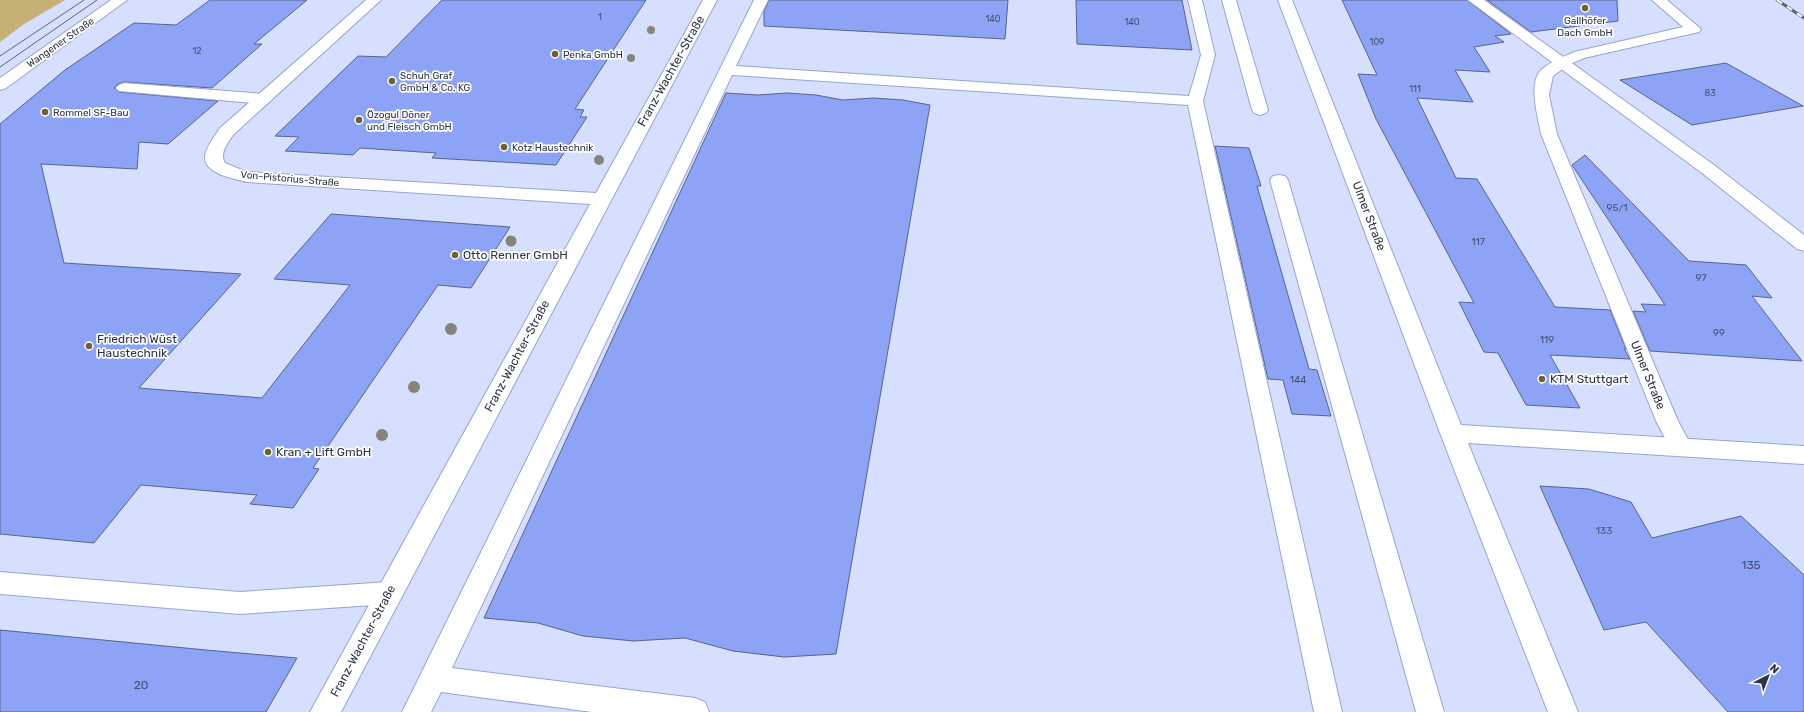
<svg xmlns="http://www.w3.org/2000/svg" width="1804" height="712" font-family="Rubik,sans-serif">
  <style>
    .green { fill: #c5b175 }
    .building { fill: #8da3f5; stroke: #57638e }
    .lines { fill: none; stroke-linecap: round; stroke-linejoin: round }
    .service-casing { stroke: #96a4d3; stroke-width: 2 }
    .minor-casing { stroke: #96a4d3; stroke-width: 2 }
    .tertiary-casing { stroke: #96a4d3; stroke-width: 2 }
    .service { fill: #fff; fill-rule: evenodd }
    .minor { fill: #fff; fill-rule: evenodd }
    .tertiary { fill: #fff; fill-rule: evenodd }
    .tram { stroke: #5b6178; stroke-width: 1 }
    .rail-casing { stroke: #5b6178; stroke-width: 3 }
    .rail { stroke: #fff; stroke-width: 2; stroke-dasharray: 6; stroke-linecap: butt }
    .tree { fill: #868379 }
    .poi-dot { fill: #70602d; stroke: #fff; stroke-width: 1.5 }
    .labels { text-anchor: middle; stroke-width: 3.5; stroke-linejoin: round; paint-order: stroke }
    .far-number-label { font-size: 9px; fill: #464f72 }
    .far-poi-label { font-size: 10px; fill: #2e3347; stroke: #fff; text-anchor: start }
    .far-street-label { font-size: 10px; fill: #2e3347; stroke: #fff }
    .number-label { font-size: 10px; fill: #464f72 }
    .street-label { font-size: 12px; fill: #2e3347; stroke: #fff }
    .poi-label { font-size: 12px; fill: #2e3347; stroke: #fff; text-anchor: start }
    .near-number-label { font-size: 12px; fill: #464f72 }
  </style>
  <rect width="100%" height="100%" fill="#d6dffe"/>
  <polygon class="green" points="0,0 65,0 24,24 0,42"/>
  <g class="building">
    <polygon points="210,0 307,0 254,44 262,44 212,88 124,82 118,84 114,88 119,92 218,101 168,144 139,142 137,169 41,164 64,263 241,274 139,388 262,398 350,285 274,279 331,214 510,227 471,288 438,285 313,468 319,469 293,508 250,504 257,495 141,485 94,543 0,534 0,124 65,70 134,23 176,25"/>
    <polygon points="442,0 646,0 575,109 584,110 580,117 587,117 556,165 432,158 436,153 360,148 353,155 285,151 299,137 275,136 358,56 386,57"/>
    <polygon points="769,0 1008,0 1005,39 764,26 764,11"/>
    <polygon points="1076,0 1182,0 1192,50 1077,44"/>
    <polygon points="1342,0 1467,0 1511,34 1495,36 1504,42 1474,47 1490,72 1455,70 1473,102 1417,98 1456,178 1477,179 1555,307 1610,310 1626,349 1624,349 1630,359 1550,355 1580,408 1526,405 1498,353 1484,352 1459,302 1474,303 1376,119 1358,74 1377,75"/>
    <polygon points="1487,0 1617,0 1618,21 1531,32"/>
    <polygon points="1726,63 1803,106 1692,125 1620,80"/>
    <polygon points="726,93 758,95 787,93 816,95 843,100 873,98 903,100 930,105 836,654 784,657 733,651 685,638 633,641 583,636 538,623 484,618"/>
    <polygon points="1215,146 1249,148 1261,186 1257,186 1309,369 1317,370 1331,416 1292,414 1283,380 1268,379"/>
    <polygon points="1585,155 1689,261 1746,265 1772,298 1752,296 1802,361 1650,351 1633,311 1646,312 1641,304 1665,305 1572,165"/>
    <polygon points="1540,486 1589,489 1631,502 1652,538 1741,516 1804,575 1804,712 1728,712 1646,622 1604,630"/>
    <polygon points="0,630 206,650 297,658 266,712 0,712"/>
  </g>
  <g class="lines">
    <g class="service-casing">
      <g id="service">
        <polygon points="754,0 768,0 736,66 1189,96 1201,55 1188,0 1202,0 1215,55 1203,101 1342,712 1314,712 1188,105 732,75 452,668 695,698 705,702 709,712 592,712 441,692 431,712 402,712"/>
        <polygon points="1222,0 1236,0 1268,110 1266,113 1260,115 1254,113 1252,110"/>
        <path d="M1652 0H1667L1701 29 1699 32 1584 58 1568 65 1553 76 1549 95 1557 134 1678 421 1692 447 1689 453 1681 456 1673 453 1656 421 1541 134C1538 118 1528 83 1541 70 1550 62 1563 57 1574 52L1683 27Z"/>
        <polygon points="124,83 264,94 269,96 272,99 269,102 264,104 119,91 116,88 119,85"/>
        <polygon points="1279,175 1285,176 1288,180 1444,712 1416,712 1270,180 1273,176"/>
        <polygon points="0,572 240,592 389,582 398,585 402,593 398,601 389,604 240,614 0,594"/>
      </g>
    </g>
    <g class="minor-casing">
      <g id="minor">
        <path d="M366 0H381L233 135C228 143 219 153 225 163L247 172 596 193 703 0H717L341 712H310L590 204 247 182C235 179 203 174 205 156 206 147 215 136 220 128Z"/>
        <polygon points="1278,0 1292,0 1461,425 1804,446 1804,464 1468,443 1578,712 1548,712 1440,433"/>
        <polygon points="1468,0 1484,0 1714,165 1804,235 1804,251 1797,249 1702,173"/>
      </g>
    </g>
    <g class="tertiary-casing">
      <polygon id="tertiary" points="111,0 127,0 6,88 0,90 0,78"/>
    </g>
    <use href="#service" class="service"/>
    <use href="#minor" class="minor"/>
    <use href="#tertiary" class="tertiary"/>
    <g class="tram">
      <polyline points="0,56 84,0"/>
      <polyline points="0,67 97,0"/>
    </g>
    <g class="rail-casing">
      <polyline id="rail" points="1777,0 1804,18"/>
    </g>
    <use href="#rail" class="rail"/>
  </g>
  <g class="tree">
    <circle cx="651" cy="30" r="4"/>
    <circle cx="631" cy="58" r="4"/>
    <circle cx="599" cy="160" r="5"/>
    <circle cx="511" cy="241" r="5.5"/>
    <circle cx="451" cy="329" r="6"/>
    <circle cx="414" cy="387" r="6"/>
    <circle cx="382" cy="435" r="6"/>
  </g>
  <g class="poi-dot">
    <circle cx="1585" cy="8" r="4"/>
    <circle cx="555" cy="54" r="4"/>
    <circle cx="392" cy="81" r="4"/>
    <circle cx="45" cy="112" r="4"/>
    <circle cx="359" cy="120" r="4"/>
    <circle cx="504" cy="147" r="4"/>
    <circle cx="455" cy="255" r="4"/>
    <circle cx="89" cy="346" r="4"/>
    <circle cx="1542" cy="379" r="4"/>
    <circle cx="268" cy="452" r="4"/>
  </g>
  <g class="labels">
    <g class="far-number-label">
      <text x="600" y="20">1</text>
      <text x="993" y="22">140</text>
      <text x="1132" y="25">140</text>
      <text x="1377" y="45">109</text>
      <text x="197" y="54">12</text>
      <text x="1415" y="92">111</text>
      <text x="1710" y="96">83</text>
    </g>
    <g class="far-poi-label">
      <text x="1585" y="24" text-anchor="middle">Gallhöfer<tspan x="1585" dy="12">Dach GmbH</tspan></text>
      <text x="563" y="58">Penka GmbH</text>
      <text x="400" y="79">Schuh Graf<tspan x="400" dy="12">GmbH &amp; Co. KG</tspan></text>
      <text x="53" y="116">Rommel SF-Bau</text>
      <text x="367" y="118">Özogul Döner<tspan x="367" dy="12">und Fleisch GmbH</tspan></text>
      <text x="512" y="151">Kotz Haustechnik</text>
    </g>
    <g class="far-street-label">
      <text transform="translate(60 42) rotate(-35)" y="4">Wangener Straße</text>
      <text transform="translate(290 178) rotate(5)" y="4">Von-Pistorius-Straße</text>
    </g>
    <g class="number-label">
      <text x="1617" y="211">95/1</text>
      <text x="1478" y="245">117</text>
      <text x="1701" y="281">97</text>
      <text x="1719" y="336">99</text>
      <text x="1547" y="343">119</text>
      <text x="1298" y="383">144</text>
      <text x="1604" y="534">133</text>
    </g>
    <g class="street-label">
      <text transform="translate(671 71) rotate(-61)" y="4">Franz-Wachter-Straße</text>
      <text transform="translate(1369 216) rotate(69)" y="4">Ulmer Straße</text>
      <text transform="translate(517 356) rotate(-62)" y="4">Franz-Wachter-Straße</text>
      <text transform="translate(1648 375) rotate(68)" y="4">Ulmer Straße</text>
      <text transform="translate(363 641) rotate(-62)" y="4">Franz-Wachter-Straße</text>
    </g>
    <g class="poi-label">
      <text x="463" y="259">Otto Renner GmbH</text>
      <text x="97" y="343">Friedrich Wüst<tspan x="97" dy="14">Haustechnik</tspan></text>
      <text x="1550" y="383">KTM Stuttgart</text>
      <text x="276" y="456">Kran + Lift GmbH</text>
    </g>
    <g class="near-number-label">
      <text x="1751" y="569">135</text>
      <text x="141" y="689">20</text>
    </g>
  </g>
  <g transform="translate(1768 676) rotate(42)" stroke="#ffffff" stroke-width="3" paint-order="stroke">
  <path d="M0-3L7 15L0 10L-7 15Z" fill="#2e3347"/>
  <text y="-6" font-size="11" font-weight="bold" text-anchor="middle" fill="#2e3347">N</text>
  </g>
</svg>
